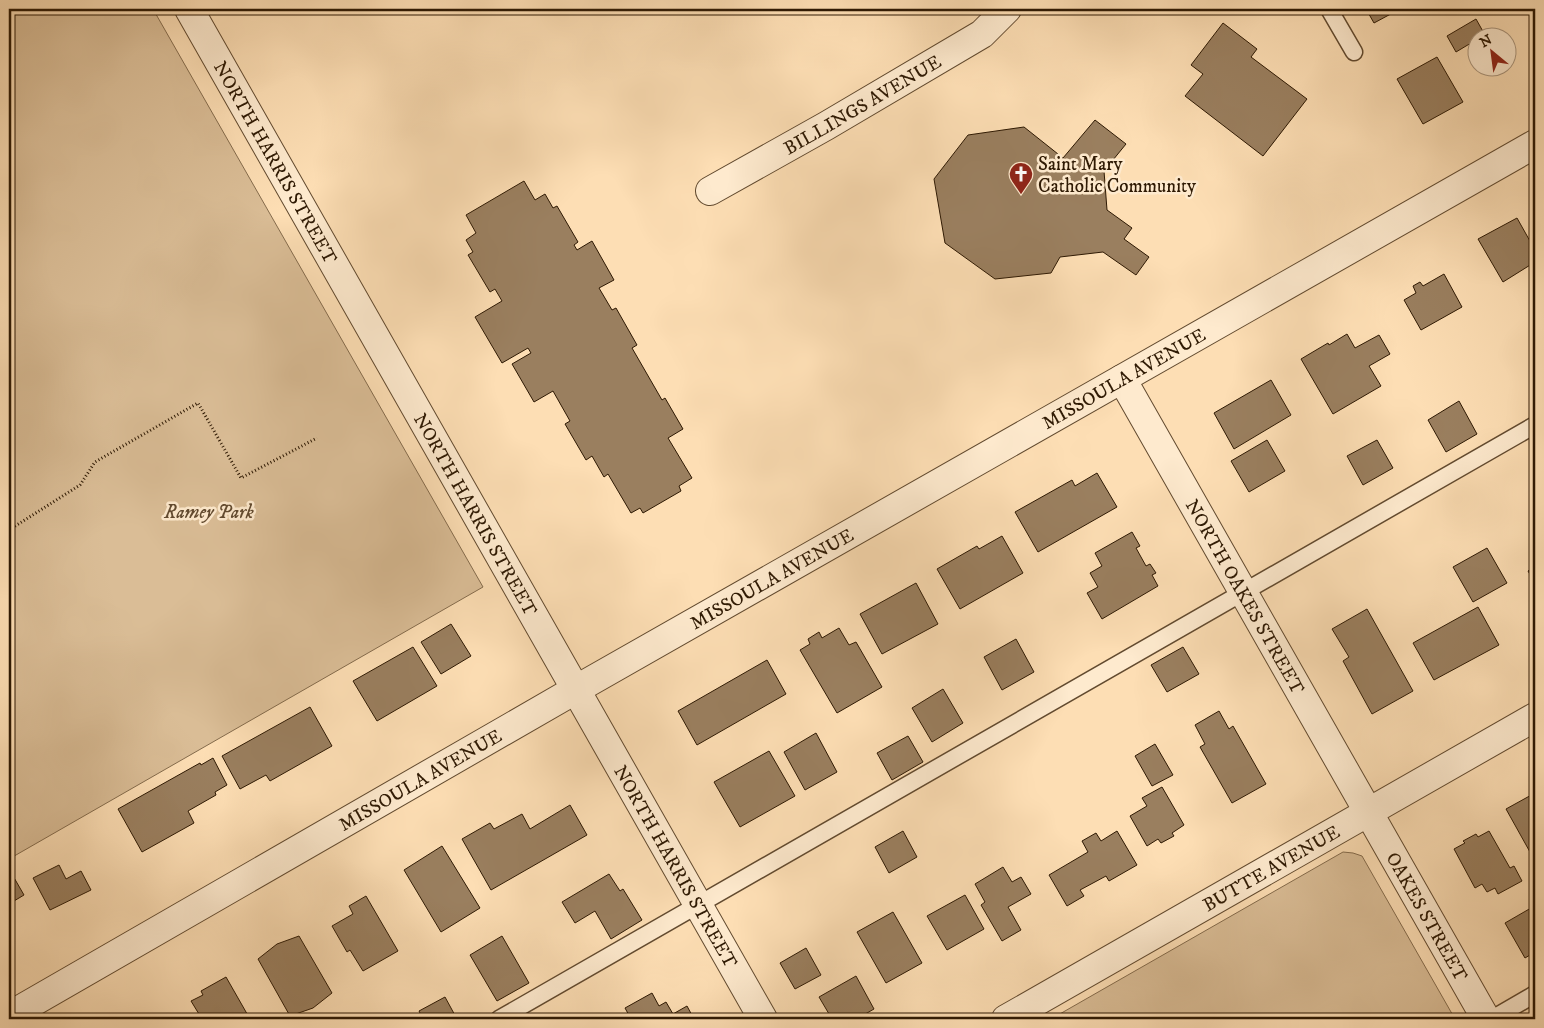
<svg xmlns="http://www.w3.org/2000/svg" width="1544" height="1028" font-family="'IM FELL DW Pica',serif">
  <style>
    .green { fill: #dabd96; stroke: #846b4c }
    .building { fill: #9a7f5f; stroke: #2e1903 }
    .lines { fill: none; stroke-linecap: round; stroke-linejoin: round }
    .lane-casing { stroke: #624a2f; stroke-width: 19 }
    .street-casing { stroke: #624a2f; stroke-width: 30 }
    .path { stroke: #2e1903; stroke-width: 3; stroke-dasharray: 1 2.5; stroke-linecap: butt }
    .lane { stroke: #feeace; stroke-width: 16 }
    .street { stroke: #feeace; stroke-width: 28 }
    .labels { text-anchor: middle; stroke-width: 5; stroke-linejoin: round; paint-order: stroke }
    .street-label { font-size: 19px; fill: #2e1903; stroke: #feeace }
    .poi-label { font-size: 19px; fill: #2e1903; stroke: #feeace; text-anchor: start }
    .park-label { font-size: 19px; font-style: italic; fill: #624a2f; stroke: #feeace }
  </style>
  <rect width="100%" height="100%" fill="#fddeb4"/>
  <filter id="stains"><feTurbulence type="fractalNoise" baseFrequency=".004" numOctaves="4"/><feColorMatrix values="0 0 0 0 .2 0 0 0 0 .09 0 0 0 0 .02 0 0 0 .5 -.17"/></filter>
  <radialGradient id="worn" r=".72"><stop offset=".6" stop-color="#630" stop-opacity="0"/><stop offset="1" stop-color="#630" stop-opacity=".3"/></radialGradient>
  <g class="green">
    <polygon points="9,9 153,9 483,587 9,859"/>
    <polygon points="1343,852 1353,853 1362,856 1455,1019 1051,1019"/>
  </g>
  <g class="building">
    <polygon points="1366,9 1400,9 1374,23"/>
    <polygon points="1476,19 1485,35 1476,38 1476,40 1456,52 1447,36"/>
    <polygon points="1223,23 1257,49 1251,57 1307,99 1263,156 1185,96 1203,74 1191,65"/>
    <polygon points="1437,57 1463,102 1423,124 1397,79"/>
    <polygon points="1095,120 1126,144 1104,171 1107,210 1132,228 1124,239 1149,257 1136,275 1103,252 1060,257 1051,273 995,279 945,243 934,179 968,135 1024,127 1063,158"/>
    <polygon points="524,181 535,200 545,194 553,208 557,206 578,242 574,245 577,250 592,241 614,280 599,288 612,310 616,308 637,345 632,348 662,400 665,398 683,429 668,438 692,478 679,486 681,491 643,513 640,508 631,513 608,474 604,477 592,456 586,460 565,424 570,421 553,391 534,402 512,364 531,353 528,348 502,363 475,317 502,301 495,289 490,292 468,255 473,252 466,240 476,233 466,215"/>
    <polygon points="1517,218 1535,250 1535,262 1503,282 1478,239"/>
    <polygon points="1444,274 1462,307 1421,330 1404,300 1416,293 1413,286 1420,282 1423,286"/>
    <polygon points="1347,334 1355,348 1379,335 1390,354 1369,366 1381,386 1333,414 1301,359 1328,343 1329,345"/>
    <polygon points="1271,380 1291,415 1234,449 1214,413"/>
    <polygon points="1459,401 1477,434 1446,452 1428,420"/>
    <polygon points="1267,440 1285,471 1249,492 1231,461"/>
    <polygon points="1377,440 1393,468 1363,485 1347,456"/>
    <polygon points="1097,473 1117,507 1038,552 1015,512 1072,480 1075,486"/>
    <polygon points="1132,532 1140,546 1136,548 1146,566 1150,564 1156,573 1152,575 1158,586 1102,619 1087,593 1098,587 1090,573 1102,566 1095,553"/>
    <polygon points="1002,536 1023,573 960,609 937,569 977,546 979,549"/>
    <polygon points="1487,548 1507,583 1473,602 1453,567"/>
    <polygon points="1535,566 1535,583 1528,571"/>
    <polygon points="916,583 938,624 882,654 860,614"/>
    <polygon points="1478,607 1499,645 1434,680 1413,643"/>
    <polygon points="1367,609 1413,691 1372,714 1343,661 1349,657 1332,629"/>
    <polygon points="451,624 471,656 441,674 421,642"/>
    <polygon points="839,628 849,645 856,642 882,687 837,713 800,650 810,644 808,639 819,632 822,638"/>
    <polygon points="1016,639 1034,672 1002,690 984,657"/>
    <polygon points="413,647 437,686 377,721 353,681"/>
    <polygon points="1183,647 1199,674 1167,692 1151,665"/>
    <polygon points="767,660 786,694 697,745 678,711"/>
    <polygon points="943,689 963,723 932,742 912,708"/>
    <polygon points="310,707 332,746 270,781 266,775 240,789 222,756"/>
    <polygon points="1219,711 1229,729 1233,726 1266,784 1232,803 1200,747 1205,744 1195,725"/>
    <polygon points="816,733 837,772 805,790 784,752"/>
    <polygon points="908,736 923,762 892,780 877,753"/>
    <polygon points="1155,744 1173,775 1152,786 1135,756"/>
    <polygon points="769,751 795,796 740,827 714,782"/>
    <polygon points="213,758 227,785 215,792 216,795 188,811 194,823 142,852 118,809 200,763 201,765"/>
    <polygon points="1162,787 1184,825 1172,833 1174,836 1161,843 1158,839 1147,846 1130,816 1147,806 1142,798"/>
    <polygon points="1535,793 1535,861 1506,809"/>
    <polygon points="570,805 587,835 491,890 462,839 490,823 494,829 522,814 530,829"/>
    <polygon points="903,831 917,857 889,873 875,847"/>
    <polygon points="1117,831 1137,865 1109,881 1106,876 1080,890 1084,896 1067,906 1049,875 1088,852 1082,841 1096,833 1101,841"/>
    <polygon points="1489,831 1510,868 1514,866 1522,881 1498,894 1495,888 1487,892 1482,884 1475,888 1454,849 1465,843 1463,841 1476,834 1478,837"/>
    <polygon points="442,846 480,908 441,932 404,870"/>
    <polygon points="59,865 66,879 81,871 91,890 50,910 33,878"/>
    <polygon points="1003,867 1012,882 1021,877 1031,894 1008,907 1021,930 1002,941 981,905 985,902 975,884"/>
    <polygon points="9,869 24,895 9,904"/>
    <polygon points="609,874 620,891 623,889 642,920 611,939 595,911 575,923 562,902"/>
    <polygon points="965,895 984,929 947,950 927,916"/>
    <polygon points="366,896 398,951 363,971 350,950 347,952 332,926 353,914 349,906"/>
    <polygon points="1531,908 1535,916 1535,952 1525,958 1505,923"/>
    <polygon points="893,912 922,963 886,983 857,932"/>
    <polygon points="299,936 332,993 313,1008 290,1016 258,959 277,944"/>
    <polygon points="502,936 529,983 497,1001 470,955"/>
    <polygon points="806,948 821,975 795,989 780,963"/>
    <polygon points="856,976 874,1009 860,1017 861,1019 832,1019 819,997"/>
    <polygon points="226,977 250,1019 202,1019 191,1001 203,995 201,991"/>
    <polygon points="652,993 659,1006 666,1002 673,1014 687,1006 694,1019 631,1019 625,1008"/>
    <polygon points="445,997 457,1019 423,1019 419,1011"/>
  </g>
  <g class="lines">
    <g class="lane-casing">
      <g id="lane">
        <polyline points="1329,9 1354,52"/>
        <polyline points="499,1019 1535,425"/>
        <polyline points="1492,1019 1535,994"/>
      </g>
    </g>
    <g class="street-casing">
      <g id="street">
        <path id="s1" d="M189 9 763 1019"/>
        <path id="s2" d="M710 191 826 126 982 34 1007 9"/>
        <path id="s3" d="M1122 379 1486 1019"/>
        <path id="s4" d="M9 1016 575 690 1535 144"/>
        <path id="s5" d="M1006 1019 1535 717"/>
      </g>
    </g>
    <polyline class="path" points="9,530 80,485 95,462 198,403 241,478 317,438"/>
    <use href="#lane" class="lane"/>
    <use href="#street" class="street"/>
  </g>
  <defs>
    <g id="church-pin" transform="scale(1.25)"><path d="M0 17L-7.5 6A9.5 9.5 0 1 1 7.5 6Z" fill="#8f2418" stroke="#feeace"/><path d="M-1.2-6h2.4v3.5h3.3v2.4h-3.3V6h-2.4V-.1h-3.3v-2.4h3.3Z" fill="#fff"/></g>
  </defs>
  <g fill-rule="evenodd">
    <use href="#church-pin" x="1021" y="174"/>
  </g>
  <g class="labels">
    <g class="street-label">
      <text dy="7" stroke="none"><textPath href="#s2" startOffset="175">BILLINGS AVENUE</textPath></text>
      <text dy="7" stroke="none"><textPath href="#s1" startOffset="176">NORTH HARRIS STREET</textPath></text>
      <text dy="7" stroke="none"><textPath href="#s4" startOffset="1284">MISSOULA AVENUE</textPath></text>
      <text dy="7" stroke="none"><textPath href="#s1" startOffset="581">NORTH HARRIS STREET</textPath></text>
      <text dy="7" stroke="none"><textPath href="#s4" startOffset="879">MISSOULA AVENUE</textPath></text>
      <text dy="7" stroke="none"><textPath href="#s3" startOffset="250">NORTH OAKES STREET</textPath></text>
      <text dy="7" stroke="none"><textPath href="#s4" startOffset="474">MISSOULA AVENUE</textPath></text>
      <text dy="7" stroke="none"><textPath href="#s1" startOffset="986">NORTH HARRIS STREET</textPath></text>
      <text dy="7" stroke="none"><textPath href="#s5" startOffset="305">BUTTE AVENUE</textPath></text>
      <text dy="7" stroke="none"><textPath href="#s3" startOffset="618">OAKES STREET</textPath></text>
    </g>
    <g class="poi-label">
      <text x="1038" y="170">Saint Mary<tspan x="1038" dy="22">Catholic Community</tspan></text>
    </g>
    <g class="park-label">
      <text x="209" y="518">Ramey Park</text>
    </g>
  </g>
  <rect width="1544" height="1028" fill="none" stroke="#fddeb4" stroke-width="30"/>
  <rect x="10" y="10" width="1524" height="1008" fill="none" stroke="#2e1903" stroke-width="2.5"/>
  <rect x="15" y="15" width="1514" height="998" fill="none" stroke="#2e1903"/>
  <g transform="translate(1492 52) rotate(331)"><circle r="24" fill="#feeace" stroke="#ab967d"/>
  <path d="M0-4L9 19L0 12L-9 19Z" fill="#8f2418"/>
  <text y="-8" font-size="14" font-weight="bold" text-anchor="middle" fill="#2e1903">N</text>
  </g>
  <rect width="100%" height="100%" filter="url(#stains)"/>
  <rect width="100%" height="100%" fill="url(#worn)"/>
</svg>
